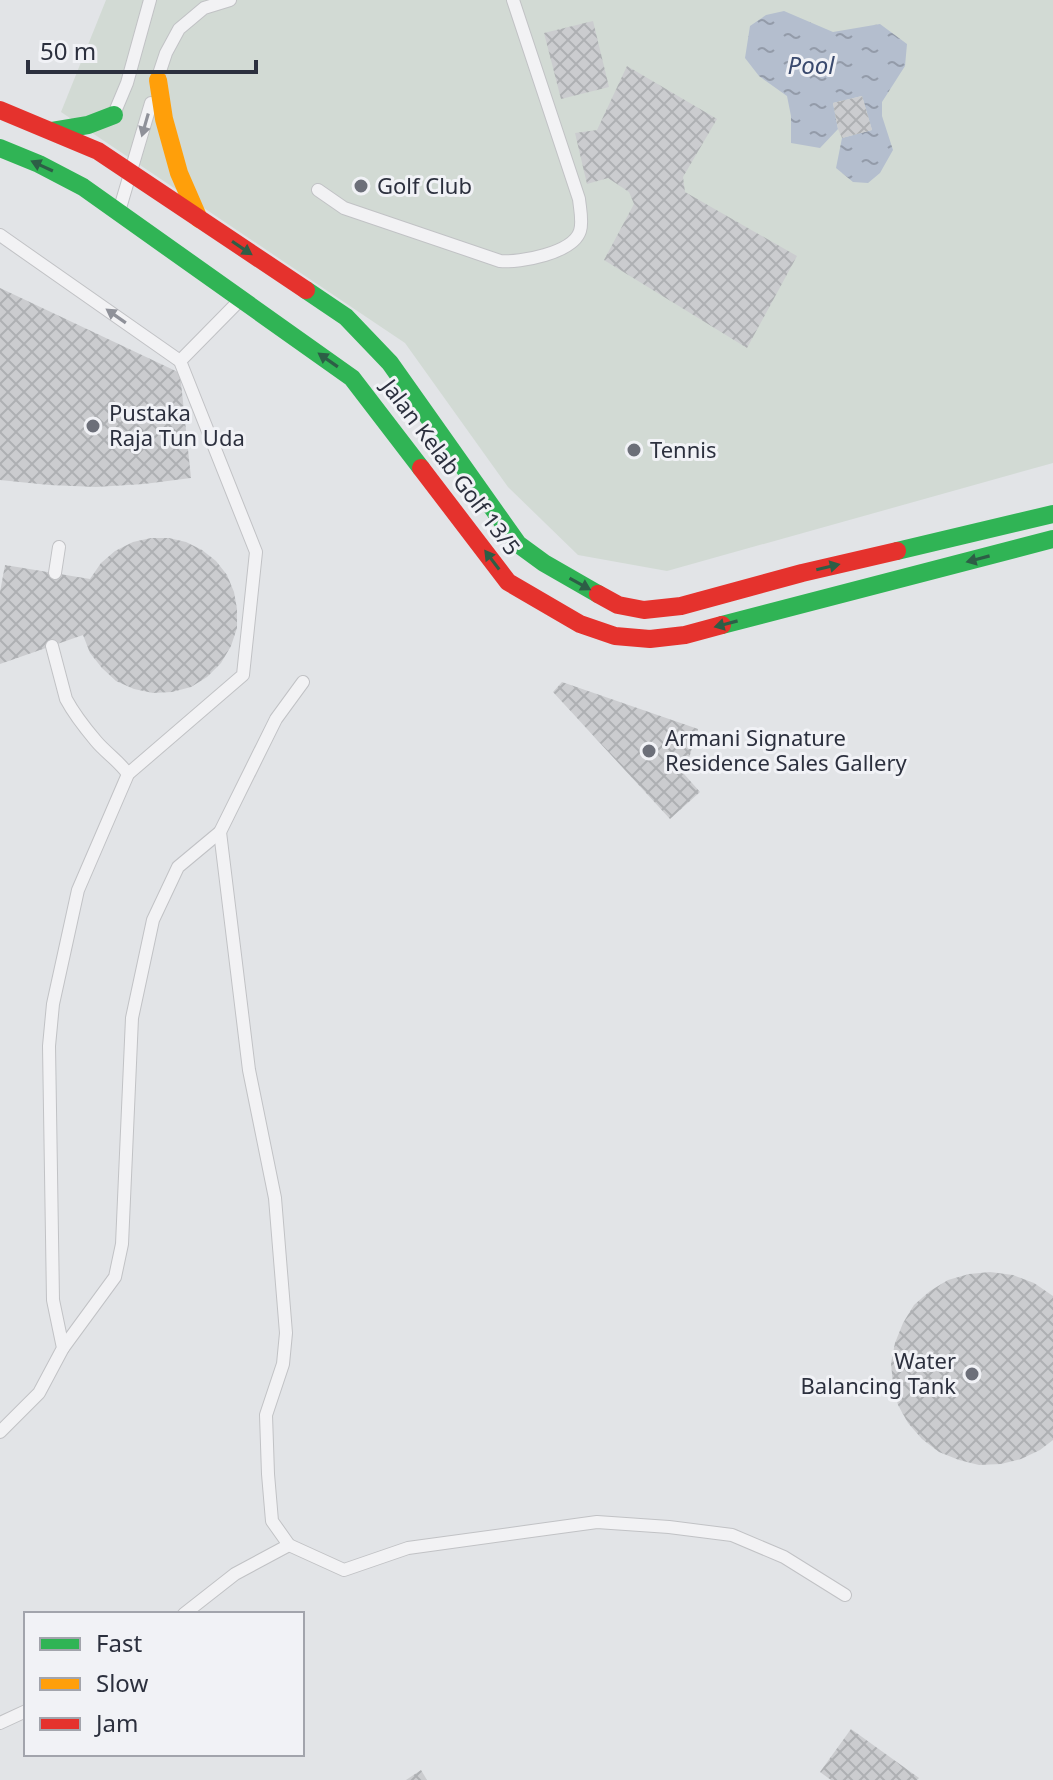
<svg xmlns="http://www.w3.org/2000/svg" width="1053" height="1780" font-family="'Noto Sans',sans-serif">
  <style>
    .green { fill: #d2dad4 }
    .water { fill: url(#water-ripples) }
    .building { fill: url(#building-cross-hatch) }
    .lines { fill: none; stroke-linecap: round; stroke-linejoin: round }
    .lane-casing { stroke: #c1c2c5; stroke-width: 14 }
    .lane { stroke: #f2f2f4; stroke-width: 12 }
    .fast { stroke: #30b455; stroke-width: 18 }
    .slow { stroke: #ff9f0a; stroke-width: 18 }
    .jam { stroke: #e5322d; stroke-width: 18 }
    .oneway { fill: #8f9199 }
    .oneway2 { fill: #2d5e46 }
    .poi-dot { fill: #6c6f79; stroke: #f1f2f6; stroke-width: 3 }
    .labels { text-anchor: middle; stroke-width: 6; stroke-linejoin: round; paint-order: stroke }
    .poi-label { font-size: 22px; fill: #2c303e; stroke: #f1f2f6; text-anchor: start }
    .street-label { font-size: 22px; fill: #2c303e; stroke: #f1f2f6 }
    .water-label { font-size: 24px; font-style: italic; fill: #3a4a6e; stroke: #f1f2f6 }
  </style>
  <defs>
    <pattern id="water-ripples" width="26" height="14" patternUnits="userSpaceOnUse" patternTransform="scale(2)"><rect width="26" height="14" fill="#b4bece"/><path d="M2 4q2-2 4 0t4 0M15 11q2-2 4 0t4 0" fill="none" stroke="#939ba9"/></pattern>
    <pattern id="building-cross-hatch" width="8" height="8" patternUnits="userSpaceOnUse" patternTransform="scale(2)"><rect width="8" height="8" fill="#cbcccf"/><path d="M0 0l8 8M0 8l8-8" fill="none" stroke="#aeb0b3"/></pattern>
  </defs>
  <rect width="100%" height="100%" fill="#e2e4e7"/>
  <polygon class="green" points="106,0 1053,0 1053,463 667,571 578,555 508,487 405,343 61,112"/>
  <polygon class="water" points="784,11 833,32 880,24 907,44 905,66 882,102 882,116 893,150 880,173 868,183 853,182 836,168 842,138 872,130 862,96 833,103 838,129 820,148 791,143 791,116 787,96 759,76 745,58 750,26 766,15"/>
  <g class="building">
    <polygon points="593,21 609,87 561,99 544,33"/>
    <polygon points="627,66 717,119 683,177 685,192 797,256 747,348 604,260 634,204 629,192 608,178 587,184 575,133 597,130"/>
    <polygon points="862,96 872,130 842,138 838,129 833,103"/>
    <polygon points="0,288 180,373 191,478 144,484 96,487 49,485 0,480"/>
    <polygon points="151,538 169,538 186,542 202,550 216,561 227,575 234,592 237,609 237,628 231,646 221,663 207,677 191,687 172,692 153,693 134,689 116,681 102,668 90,653 83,635 0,664 0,592 5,565 90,579 101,563 115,551 133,542"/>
    <polygon points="562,682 698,729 684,774 700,792 670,819 553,692"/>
    <polygon points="990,1272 1013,1275 1034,1283 1053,1296 1053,1440 1040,1450 1021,1459 1001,1464 979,1465 959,1460 939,1452 922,1439 908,1423 898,1405 893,1385 891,1363 895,1343 903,1323 914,1305 930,1291 948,1280 969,1274"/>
    <polygon points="851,1729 919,1778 917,1780 831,1780 820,1772"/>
    <polygon points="421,1770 427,1780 406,1780"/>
  </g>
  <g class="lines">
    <g class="lane-casing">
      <g id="lane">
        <polyline points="158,77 166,53 179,29 204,8 230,0"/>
        <polyline points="114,114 127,83 150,0"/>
        <path d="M318 190 344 208 500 261C520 263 573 253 580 231 583 222 580 209 579 199L513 0"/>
        <polyline points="120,208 151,103"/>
        <polyline points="0,235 180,361 256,552 243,675 128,774 78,890 53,1004 49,1046 53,1300 63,1348 39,1393 0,1432"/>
        <polyline points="180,361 240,300"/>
        <polyline points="55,573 59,547"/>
        <path d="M52 646 66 699C74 714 85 728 96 741 106 753 119 761 128 774"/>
        <polyline points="63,1348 115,1277 122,1244 132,1018 153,920 178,867 220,832 276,719 303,682"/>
        <polyline points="289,1545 344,1570 408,1548 597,1522 669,1527 732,1535 784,1557 845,1595"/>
        <polyline points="184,1614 235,1574 289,1545 272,1521 268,1474 266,1415 283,1364 286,1333 275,1198 249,1070 220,832"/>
        <polyline points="0,1723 26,1711"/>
      </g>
    </g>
    <use href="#lane" class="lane"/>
    <g class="fast">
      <polyline points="52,131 88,125 114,115"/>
      <polyline points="0,148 39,164 83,187 352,378 421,468"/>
      <polyline points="306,290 346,317 390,363 518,544 544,563 598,594"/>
      <polyline points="897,551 1053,514"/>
      <polyline points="722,625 1053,539"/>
    </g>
    <polyline class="slow" points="158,80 164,119 179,173 199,219"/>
    <g class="jam">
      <polyline points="0,110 98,151 306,290"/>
      <polyline points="421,468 508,582 580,624 615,636 650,639 685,635 722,625"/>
      <polyline points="598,594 618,605 644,610 681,606 802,573 897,551"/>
    </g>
  </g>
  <defs><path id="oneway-solid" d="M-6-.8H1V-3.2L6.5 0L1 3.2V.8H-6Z" transform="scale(2)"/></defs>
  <g class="oneway">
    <use href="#oneway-solid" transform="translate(145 125) rotate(106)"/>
    <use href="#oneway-solid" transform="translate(116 316) rotate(-145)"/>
  </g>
  <g class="oneway2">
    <use href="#oneway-solid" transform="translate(42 166) rotate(-155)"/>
    <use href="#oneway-solid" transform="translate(242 248) rotate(34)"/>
    <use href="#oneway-solid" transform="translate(328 360) rotate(-145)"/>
    <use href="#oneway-solid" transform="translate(978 559) rotate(165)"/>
    <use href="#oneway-solid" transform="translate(492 560) rotate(-127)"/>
    <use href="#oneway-solid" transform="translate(828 567) rotate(-13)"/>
    <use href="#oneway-solid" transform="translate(580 584) rotate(29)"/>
    <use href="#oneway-solid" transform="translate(726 624) rotate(165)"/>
  </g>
  <g class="poi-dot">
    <circle cx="361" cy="186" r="8"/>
    <circle cx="93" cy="426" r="8"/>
    <circle cx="634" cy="450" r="8"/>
    <circle cx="649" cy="751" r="8"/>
    <circle cx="972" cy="1374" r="8"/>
  </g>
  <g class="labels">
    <g class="poi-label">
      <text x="377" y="194">Golf Club</text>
      <text x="109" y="421">Pustaka<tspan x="109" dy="25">Raja Tun Uda</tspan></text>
      <text x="650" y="458">Tennis</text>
      <text x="665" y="746">Armani Signature<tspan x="665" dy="25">Residence Sales Gallery</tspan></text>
      <text x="956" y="1369" text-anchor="end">Water<tspan x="956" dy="25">Balancing Tank</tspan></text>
    </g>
    <g class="street-label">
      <text transform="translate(451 467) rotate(53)" y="8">Jalan Kelab Golf 13/5</text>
    </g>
    <g class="water-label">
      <text x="811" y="74">Pool</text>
    </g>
  </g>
  <rect x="24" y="1612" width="280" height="144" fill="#f1f2f6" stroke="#a2a4ac" stroke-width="2"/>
  <rect x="40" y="1638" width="40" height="12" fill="#30b455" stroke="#a2a4ac" stroke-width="2"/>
  <text x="96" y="1652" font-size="24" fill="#2c303e">Fast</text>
  <rect x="40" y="1678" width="40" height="12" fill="#ff9f0a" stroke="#a2a4ac" stroke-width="2"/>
  <text x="96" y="1692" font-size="24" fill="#2c303e">Slow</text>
  <rect x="40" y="1718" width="40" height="12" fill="#e5322d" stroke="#a2a4ac" stroke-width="2"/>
  <text x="96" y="1732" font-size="24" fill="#2c303e">Jam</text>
  <path d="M28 60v12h228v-12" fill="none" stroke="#2c303e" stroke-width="4"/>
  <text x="40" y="60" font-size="24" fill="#2c303e" stroke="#f1f2f6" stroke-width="6" paint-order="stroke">50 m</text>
</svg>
